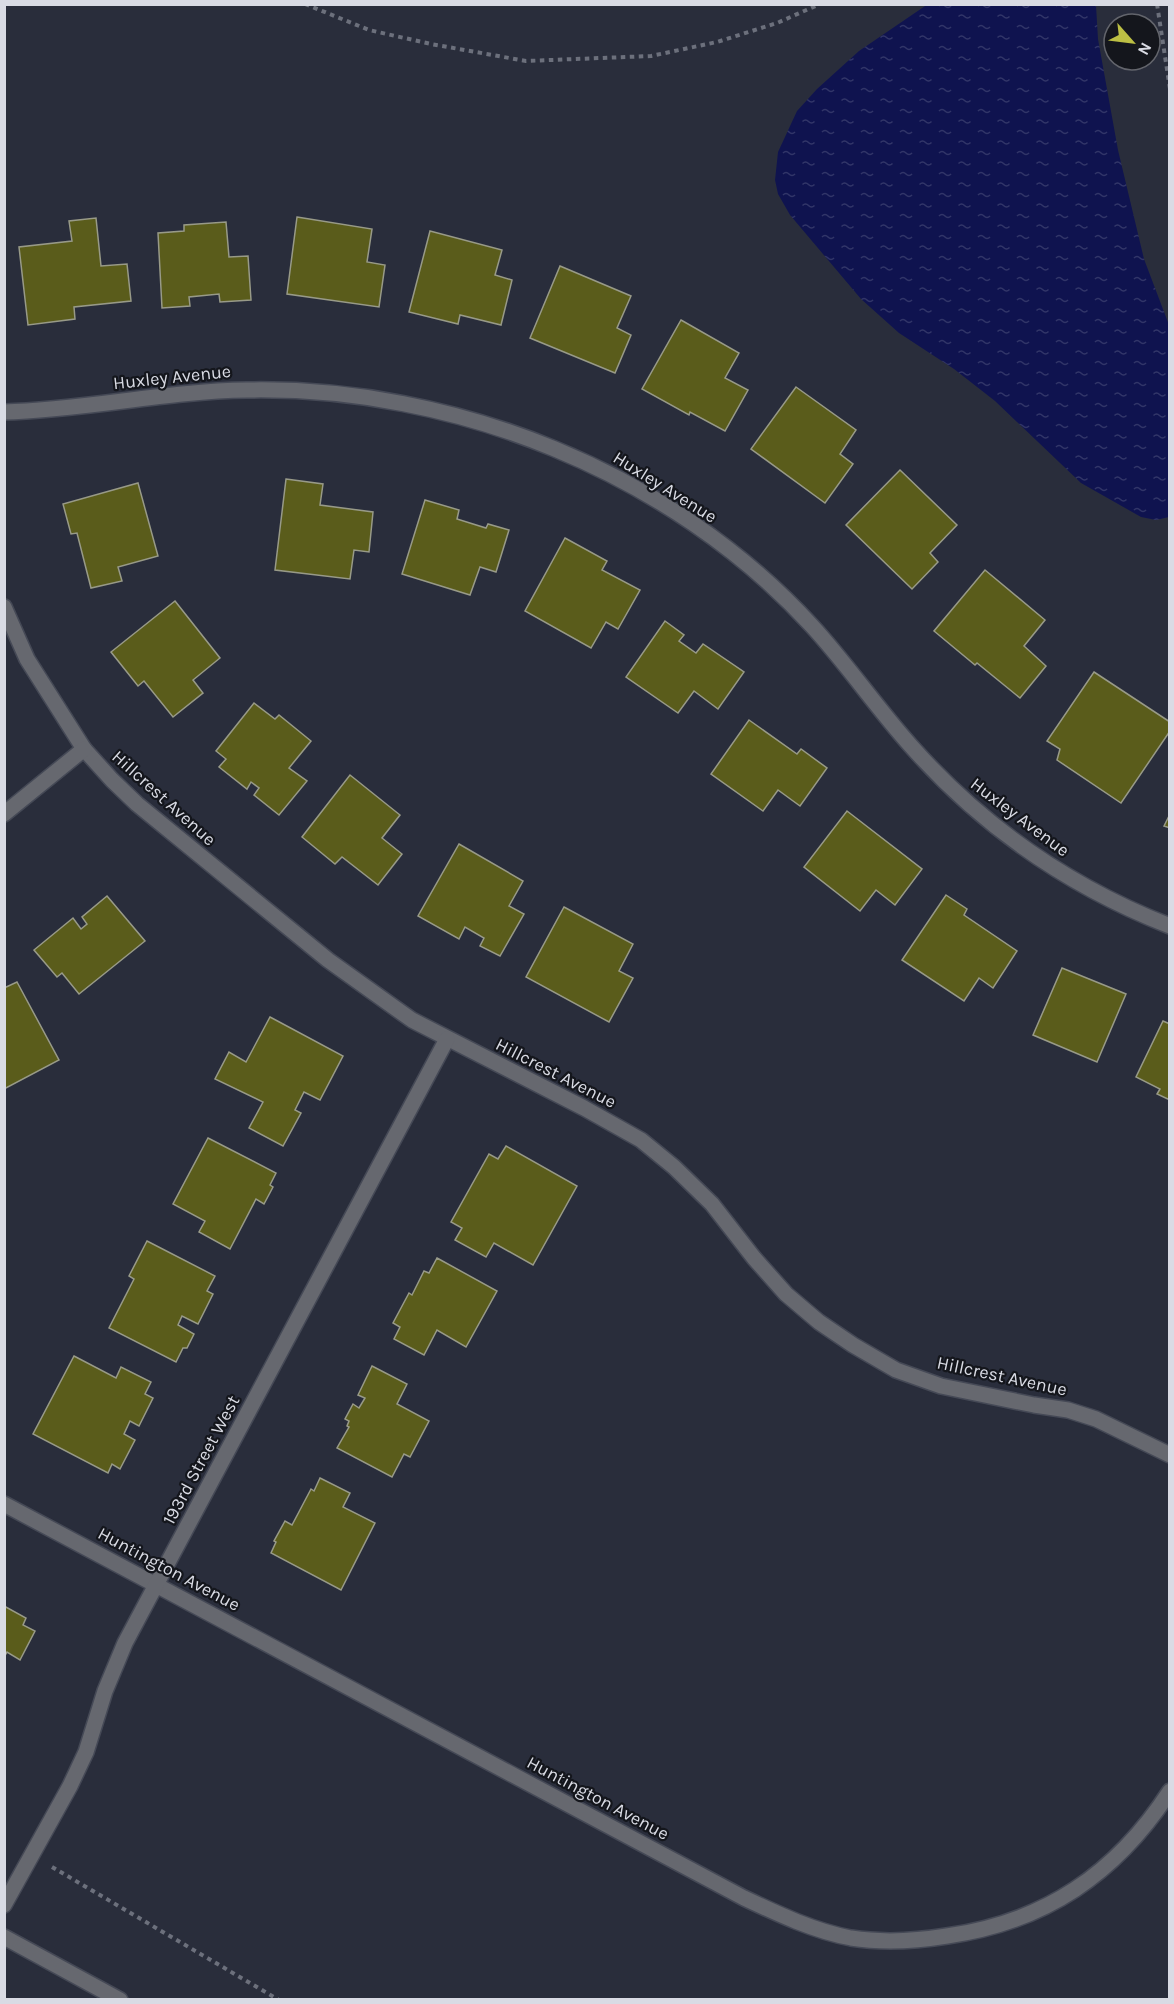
<svg xmlns="http://www.w3.org/2000/svg" width="1174" height="2004" font-family="Karla,sans-serif">
  <style>
    .water { fill: url(#water-ripples) }
    .building { fill: #5a5c1b; stroke: #989a88; stroke-width: 1.5 }
    .lines { fill: none; stroke-linecap: round; stroke-linejoin: round }
    .minor-casing { stroke: #454956; stroke-width: 18 }
    .tertiary-casing { stroke: #454956; stroke-width: 18 }
    .path { stroke: #6c707c; stroke-width: 4; stroke-dasharray: 4.5 4.5; stroke-linecap: butt }
    .minor { stroke: #66686f; stroke-width: 15 }
    .tertiary { stroke: #66686f; stroke-width: 15 }
    .labels { text-anchor: middle; stroke-width: 4.5; stroke-linejoin: round; paint-order: stroke }
    .street-label { font-size: 18px; fill: #d9dbe4; stroke: #14161c }
  </style>
  <defs>
    <pattern id="water-ripples" width="26" height="14" patternUnits="userSpaceOnUse" patternTransform="scale(1.5)"><rect width="26" height="14" fill="#0f134f"/><path d="M2 4q2-2 4 0t4 0M15 11q2-2 4 0t4 0" fill="none" stroke="#313568"/></pattern>
  </defs>
  <rect width="100%" height="100%" fill="#292d3b"/>
  <polygon class="water" points="928,4 1096,5 1098,39 1118,150 1144,259 1169,325 1169,517 1156,520 1141,517 1081,483 995,401 954,369 899,333 861,299 790,215 778,194 775,180 778,152 797,111 817,89 859,51"/>
  <g class="building">
    <polygon points="297,217 372,229 367,262 385,265 379,307 287,294"/>
    <polygon points="96,218 101,266 127,264 131,301 74,307 75,319 28,325 19,247 72,241 69,221"/>
    <polygon points="226,222 229,257 248,256 251,300 220,302 219,294 189,297 190,306 162,308 158,233 184,231 184,225"/>
    <polygon points="430,231 502,250 495,275 512,280 501,325 460,315 458,324 409,312"/>
    <polygon points="560,266 631,296 617,328 631,335 615,373 530,338"/>
    <polygon points="681,320 739,353 725,378 748,390 725,431 690,412 689,415 642,389"/>
    <polygon points="796,387 856,430 840,454 853,464 825,503 751,449"/>
    <polygon points="900,470 957,525 930,553 938,562 912,589 846,525"/>
    <polygon points="286,479 323,484 320,505 373,512 369,552 354,550 350,579 275,570"/>
    <polygon points="138,483 158,556 118,567 122,581 91,588 77,533 71,534 63,504"/>
    <polygon points="425,500 459,510 457,519 486,528 488,524 509,530 496,572 480,567 470,595 402,574"/>
    <polygon points="565,538 607,561 602,570 640,590 618,629 606,622 591,648 525,611"/>
    <polygon points="985,570 1045,620 1024,646 1046,666 1020,698 977,663 975,665 934,631"/>
    <polygon points="175,601 220,658 193,680 203,693 173,717 144,681 138,686 111,652"/>
    <polygon points="665,621 684,635 679,641 696,653 703,644 744,672 718,709 694,691 678,713 626,677"/>
    <polygon points="1094,672 1170,722 1170,731 1121,803 1057,760 1060,749 1047,741"/>
    <polygon points="254,703 275,719 279,715 311,741 289,768 307,781 279,815 254,795 259,788 251,782 247,789 219,767 226,759 216,751"/>
    <polygon points="749,720 797,754 801,749 827,768 800,806 778,790 763,811 711,774"/>
    <polygon points="350,775 400,815 382,838 402,854 378,885 342,857 335,864 302,837"/>
    <polygon points="847,811 922,869 895,905 876,890 860,911 804,867"/>
    <polygon points="1170,814 1170,828 1164,826"/>
    <polygon points="459,844 523,881 509,906 524,914 500,956 480,946 484,938 465,927 459,939 418,916"/>
    <polygon points="946,895 967,909 964,915 1017,951 993,988 979,978 964,1001 902,960"/>
    <polygon points="107,896 145,941 79,994 62,973 57,977 34,950 73,918 81,929 87,924 82,917"/>
    <polygon points="564,907 633,944 619,971 633,978 609,1022 526,977"/>
    <polygon points="1062,968 1126,994 1097,1062 1033,1035"/>
    <polygon points="17,982 59,1060 4,1089 4,988"/>
    <polygon points="270,1017 343,1056 320,1100 304,1092 295,1110 301,1113 283,1146 249,1128 263,1102 215,1079 229,1052 246,1062"/>
    <polygon points="1163,1021 1170,1024 1170,1100 1157,1094 1160,1089 1136,1077"/>
    <polygon points="208,1138 276,1173 270,1185 273,1187 264,1204 256,1199 230,1249 199,1232 205,1221 173,1204"/>
    <polygon points="506,1146 577,1186 533,1265 494,1243 486,1257 455,1240 462,1228 451,1222 489,1154 498,1159"/>
    <polygon points="147,1241 215,1276 207,1291 213,1294 198,1324 182,1316 178,1325 194,1334 187,1348 183,1348 176,1362 109,1328 134,1279 129,1276"/>
    <polygon points="437,1258 497,1291 466,1347 437,1330 424,1355 394,1339 400,1327 393,1323 409,1293 412,1295 424,1271 429,1273"/>
    <polygon points="74,1356 116,1378 121,1367 151,1382 145,1394 153,1398 139,1426 130,1421 124,1434 135,1440 120,1469 112,1464 108,1473 33,1434"/>
    <polygon points="372,1366 407,1384 397,1404 429,1421 410,1457 404,1454 392,1477 337,1448 349,1427 347,1426 349,1421 345,1419 353,1404 359,1408 365,1398 358,1395"/>
    <polygon points="320,1478 350,1493 343,1507 375,1523 341,1590 271,1553 276,1542 274,1541 285,1521 292,1525 311,1489 314,1491"/>
    <polygon points="4,1606 26,1618 23,1625 35,1631 20,1660 7,1652 4,1657"/>
  </g>
  <g class="lines">
    <g class="minor-casing">
      <g id="minor">
        <path d="M4 412C86 410 166 391 247 390 454 386 671 472 812 626 847 664 876 707 911 746 982 826 1070 887 1170 926"/>
        <polyline points="4,607 27,659 84,749 112,780 137,804 328,960 412,1020 584,1108 641,1140 674,1167 712,1204 754,1258 786,1294 819,1322 853,1345 896,1370 941,1386 1034,1405 1068,1410 1096,1419 1170,1455"/>
        <polyline points="4,814 84,749"/>
        <path d="M4 1504 744 1898C778 1914 814 1931 851 1938 883 1943 916 1941 947 1936 1045 1922 1116 1874 1170 1791"/>
        <polyline points="4,1905 70,1786 86,1752 105,1691 125,1643 447,1039"/>
      </g>
    </g>
    <g class="tertiary-casing">
      <polyline id="tertiary" points="4,1937 120,2000"/>
    </g>
    <g class="path">
      <polyline points="305,4 369,30 431,44 526,61 651,56 717,42 777,23 820,4"/>
      <polyline points="1157,4 1170,89"/>
      <polyline points="52,1867 279,2000"/>
    </g>
    <use href="#minor" class="minor"/>
    <use href="#tertiary" class="tertiary"/>
  </g>
  <g class="labels">
    <g class="street-label">
      <text transform="translate(172 377) rotate(-6)" y="6">Huxley Avenue</text>
      <text transform="translate(665 487) rotate(32)" y="6">Huxley Avenue</text>
      <text transform="translate(164 798) rotate(42)" y="6">Hillcrest Avenue</text>
      <text transform="translate(1020 817) rotate(37)" y="6">Huxley Avenue</text>
      <text transform="translate(556 1073) rotate(27)" y="6">Hillcrest Avenue</text>
      <text transform="translate(1002 1376) rotate(12)" y="6">Hillcrest Avenue</text>
      <text transform="translate(201 1460) rotate(-62)" y="6">193rd Street West</text>
      <text transform="translate(169 1569) rotate(28)" y="6">Huntington Avenue</text>
      <text transform="translate(598 1798) rotate(28)" y="6">Huntington Avenue</text>
    </g>
  </g>
  <rect width="1174" height="2004" fill="none" stroke="#d9dbe4" stroke-width="12"/>
  <g transform="translate(1132 42) rotate(118)"><circle r="28" fill="#14161c" stroke="#63656c" stroke-width="1.5"/>
  <path d="M0-4.5L10 22L0 15L-10 22Z" fill="#bcbf44"/>
  <text y="-9" font-size="16" font-weight="bold" text-anchor="middle" fill="#d9dbe4">N</text>
  </g>
</svg>
